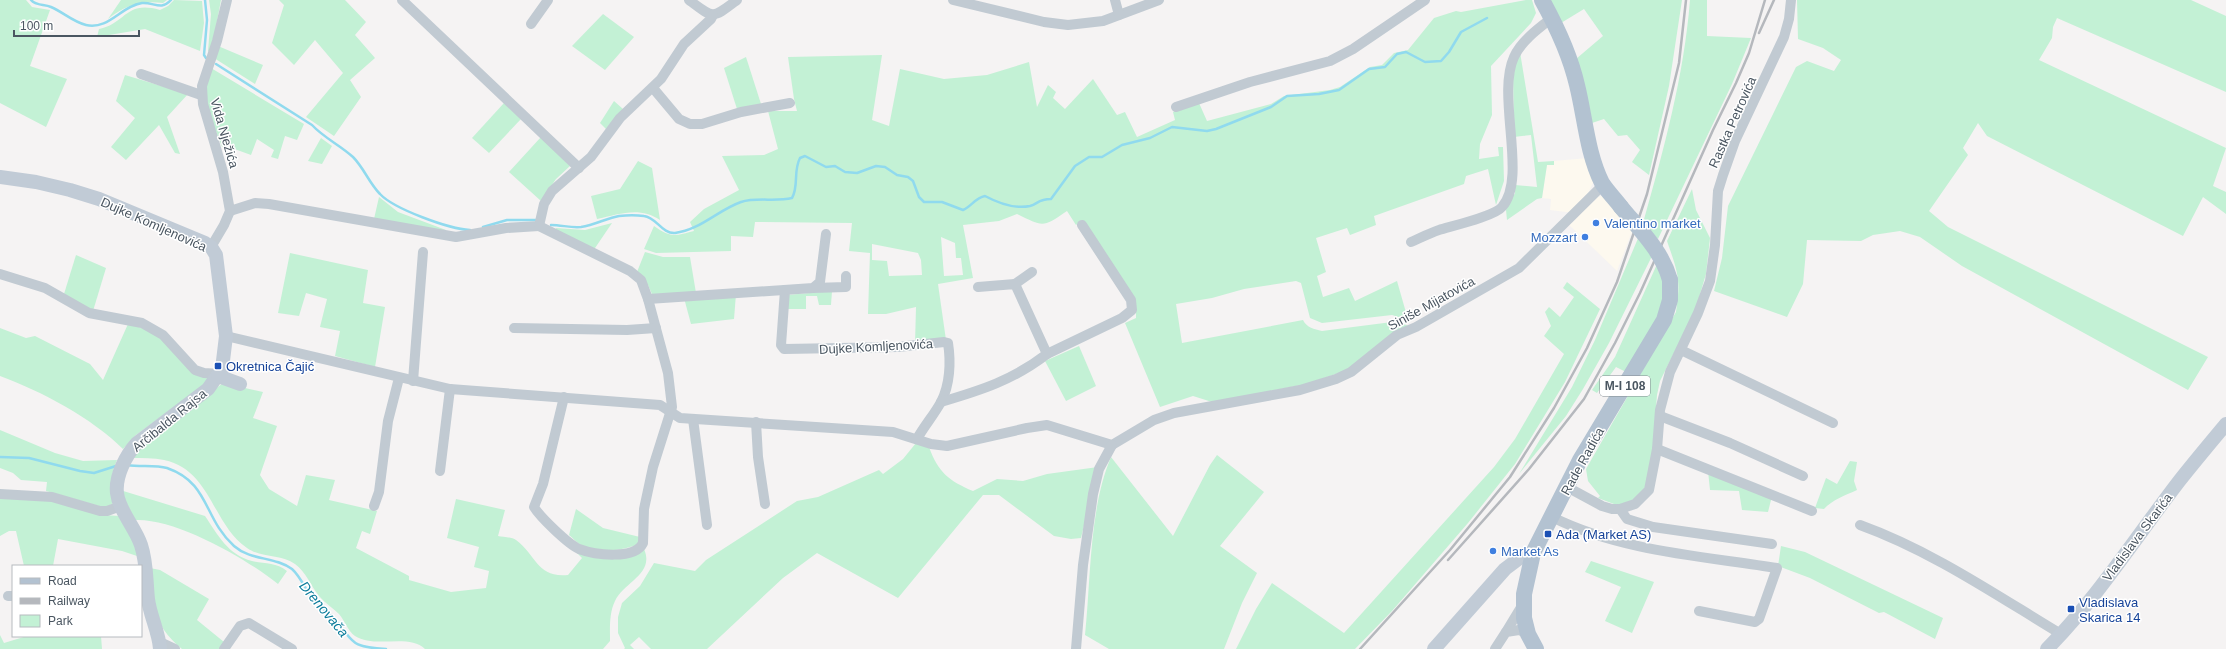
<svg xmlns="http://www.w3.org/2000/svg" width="2226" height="649" font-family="Helvetica,sans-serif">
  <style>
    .commercial { fill: #fdf9ef }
    .green { fill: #c3f1d5; fill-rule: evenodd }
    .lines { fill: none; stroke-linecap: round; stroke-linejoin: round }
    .stream { stroke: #90daee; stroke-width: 2.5 }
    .street { stroke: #c1cad2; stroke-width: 10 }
    .secondary { stroke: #c1cbd6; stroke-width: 14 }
    .primary { stroke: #b3c2d1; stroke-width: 16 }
    .rail { stroke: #b5b8bd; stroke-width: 2.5 }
    .primary-bridge { stroke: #b3c2d1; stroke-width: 16 }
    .shop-dot { fill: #3f7fe0; stroke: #fff; stroke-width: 1.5 }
    .transit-dot { fill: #1a4fb4; stroke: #fff; stroke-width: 1.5 }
    .labels { text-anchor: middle; stroke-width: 3; stroke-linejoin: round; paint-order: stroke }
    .shield { fill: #fff; stroke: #808990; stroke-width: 1 }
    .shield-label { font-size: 12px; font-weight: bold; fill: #4a5661 }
    .street-label { font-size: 13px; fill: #4a5661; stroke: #fff }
    .shop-label { font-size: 13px; fill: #366cbe; stroke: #fff; text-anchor: start }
    .transit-label { font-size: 13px; fill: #164399; stroke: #fff; text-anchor: start }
    .water-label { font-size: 14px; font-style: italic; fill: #0c7c9b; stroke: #fff }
  </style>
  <rect width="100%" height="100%" fill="#f5f3f3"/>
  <g class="commercial">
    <polygon points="1588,158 1594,181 1586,197 1574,213 1550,210 1551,199 1542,198 1547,165 1553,165 1554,161"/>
    <polygon points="1602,196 1633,229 1617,271 1569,225 1598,197"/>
  </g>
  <g class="green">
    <polygon points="0,0 26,0 32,7 50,10 30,66 67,79 46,127 0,103"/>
    <path d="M121 0H167L163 3C141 0 125 5 108 19Z"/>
    <path d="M174 0 202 1 204 23 200 51 145 29 97 37 99 29C126 24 125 0 160 10L168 6Z"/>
    <polygon points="209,0 221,0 211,53 208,51 211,14"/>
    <polygon points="279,0 345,0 366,22 355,35 375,58 350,80 361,97 334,136 306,117 343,73 315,40 294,65 272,43 284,5"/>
    <path d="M1526 0H1532L1536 13 1531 23 1491 66 1492 115 1480 144 1479 159 1499 156 1498 147H1503L1504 181 1496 205 1488 169 1466 176 1464 184 1374 216 1376 225 1350 235 1347 228 1316 238 1326 272 1317 276 1323 297 1349 288 1355 301 1397 281 1405 309 1411 321 1392 315 1322 323 1310 318 1301 283 1296 281 1244 289 1212 298 1176 304 1182 343 1303 320C1307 328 1314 329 1322 331L1392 322 1399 321 1408 326 1350 369 1307 384 1212 402 1193 396 1160 407 1125 323 1136 318V308L1082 220 1076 225 1067 211C1042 228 1044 227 1017 214L999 221 963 225 973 278 938 284 946 340 915 344 916 307 886 314H868L870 253 849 251 852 223 755 222 753 237 731 236V251L656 253 644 249 654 226C671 238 675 236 694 231L690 222 704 209 739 190 722 156 764 155 778 149 768 111H797L794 99 788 57 882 55 872 120 889 126 900 69 944 79 987 75 1029 62 1037 107 1048 85 1056 92 1053 98 1065 109 1093 79 1117 115 1125 112 1137 137 1175 120 1173 112 1199 103 1207 121 1271 104 1284 96 1330 90 1340 87 1370 67 1382 65 1394 53 1408 50 1434 18 1456 11 1461 12ZM941 237 955 243 956 258H961L963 275 944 276ZM872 244 918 253 921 260 922 275 889 276 887 261 872 260Z"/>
    <polygon points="1548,0 1682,0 1669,86 1649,175 1632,162 1640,150 1627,135 1618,136 1604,119 1592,123 1576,59 1603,36 1584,9 1561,23"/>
    <path d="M1690 0H1707V36L1751 38 1732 84 1658 239 1643 223C1664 149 1684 76 1690 0Z"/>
    <polygon points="1797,0 2191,0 2226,16 2226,92 2057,18 2053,27 2052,38 2039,60 2226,148 2213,186 2226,192 2226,214 2203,197 2183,236 1987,136 1978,123 1963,148 1968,155 1929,211 1948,227 2208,357 2188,390 1962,266 1920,237 1900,231 1873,235 1861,241 1807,240 1803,284 1787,317 1714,291 1722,258 1728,206 1796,67 1807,61 1834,71 1841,60 1823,48 1798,39"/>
    <polygon points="603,14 634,37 605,70 572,46"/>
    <polygon points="218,46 263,65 255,84 214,58"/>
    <polygon points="1520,52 1538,162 1554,161 1554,165 1547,165 1542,198 1537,199 1507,220 1506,210 1511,196 1515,194 1515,185 1537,187 1531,135 1514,137 1513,71"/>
    <polygon points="746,57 761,104 737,109 724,68"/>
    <polygon points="211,68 304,124 297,140 285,136 278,159 271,157 274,150 257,139 251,155 229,147 222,147 206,106 205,93"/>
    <polygon points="125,75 188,94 167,117 180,154 175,153 159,125 126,160 111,147 135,118 116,101"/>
    <polygon points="614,101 623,109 606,129 600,123"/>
    <polygon points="504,103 521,119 489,153 472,138"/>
    <polygon points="541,137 570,166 556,179 541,201 509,172"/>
    <polygon points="321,138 332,146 322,164 308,161"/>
    <path d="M638 161 652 168 660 220C640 206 619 214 597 219L591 196 620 189Z"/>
    <path d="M1692 189 1696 210 1710 238 1706 274 1695 311 1660 381 1657 395 1652 460 1646 486 1637 498 1624 504H1614L1598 498 1600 496 1588 481 1586 469 1676 312C1681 279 1678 273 1667 241Z"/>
    <polygon points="379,197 398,212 446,230 441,232 374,219"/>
    <polygon points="612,223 593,251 555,230 556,228 585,230"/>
    <polygon points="1639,236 1653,254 1609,343 1583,389 1566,416 1519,474 1572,387 1595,340"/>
    <polygon points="645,252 663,257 690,257 696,293 652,294 648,285 637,272"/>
    <polygon points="290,253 368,270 363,303 385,307 375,367 335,356 340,331 320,327 327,299 306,293 299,316 278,313"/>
    <polygon points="76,255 106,268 93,311 64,294"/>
    <polygon points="1658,262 1664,278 1665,305 1628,373 1616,367 1597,393 1592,390 1615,357"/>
    <polygon points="1567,282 1600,309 1565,382 1515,464 1468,523 1392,611 1355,649 1236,649 1256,609 1272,583 1344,633 1494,467 1515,439 1564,354 1544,336 1551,326 1545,312 1549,307 1560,317 1574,297 1563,288"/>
    <polygon points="832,291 831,305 819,305 817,296 806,296 806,309 787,309 787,295"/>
    <polygon points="736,294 734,319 691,324 684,298"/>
    <path d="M128 324C160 330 185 358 210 378L209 381 136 435 123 449C92 418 41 391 0 376V328L26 338 35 336 90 364 103 380Z"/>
    <polygon points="1079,346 1096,386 1066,401 1045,361"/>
    <path d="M223 383 263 392 253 418 277 426 260 475 269 489 297 506 306 475 335 480 329 500 377 511 370 534 362 531 356 548 409 576V580L451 592 486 588 489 571 474 567 479 547 447 538 456 499 505 510 498 536C503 537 512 537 516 540 537 556 537 578 568 575L582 558 577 553 644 549C655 574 624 582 615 601 609 613 610 628 610 641L603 649H425C409 633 375 649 355 636 348 631 345 621 339 614 333 608 325 603 319 596 311 586 306 572 295 564 281 554 261 558 247 548 212 524 211 470 164 460 154 458 142 458 131 458L136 450Z"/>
    <path d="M0 430 55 453 83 461 117 460C110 475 111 487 113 503L106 508 46 491 47 482 21 480 13 473 0 468Z"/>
    <path d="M916 443 929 447C938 472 949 481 973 491L997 479 1023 481 1047 474 1098 467 1081 538 1071 539 1054 536 999 495H983L898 598 817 553 783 578 707 649H651L639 637 630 645 634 649H624L625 648 618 633V617L622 603 640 586 654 563 695 571 706 560 797 501 818 497 879 470 883 474 903 459Z"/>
    <path d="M1217 455 1264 492 1220 546 1257 573 1242 603 1224 649H1109L1085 635C1091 578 1089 509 1111 457L1173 536 1210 465Z"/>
    <path d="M1850 461 1857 462 1854 481 1857 490C1846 495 1832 500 1824 509L1815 508 1826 478 1837 484Z"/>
    <polygon points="1708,471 1772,496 1768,512 1742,510 1739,491 1710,490"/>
    <path d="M120 490 205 516C218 535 228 555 252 561 265 564 276 562 287 571L278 584C247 559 176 518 135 520Z"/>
    <polygon points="0,498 48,500 101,515 121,516 140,557 122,551 58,539 53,566 24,566 16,531 9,531 0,536"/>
    <path d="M576 509 603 528 640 537 641 543C626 550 597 555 581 545 577 543 573 538 569 535Z"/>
    <polygon points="1781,546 1805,552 1943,618 1935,639 1884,612 1879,613 1810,578 1778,566"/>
    <polygon points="1591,561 1654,582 1632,633 1605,621 1621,587 1585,572"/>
    <path d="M150 568 160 570 209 599 197 620 224 642 220 649H182C151 623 154 605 150 568Z"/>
    <polygon points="0,635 4,643 27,636 101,636 102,649 0,649"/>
  </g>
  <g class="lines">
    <g class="stream">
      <path d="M31 0C36 6 44 4 51 7 63 12 73 22 86 25 109 30 121 6 142 3 154 2 161 11 171 0"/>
      <polyline points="205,0 207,20 204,55 206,58"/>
      <path d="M216 64 312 125C324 138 340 145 353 157 364 168 369 183 380 194 394 209 449 229 470 230"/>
      <path d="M551 225C562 225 570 228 581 227 595 225 607 218 619 216 627 215 637 215 644 216 656 217 662 234 675 233 700 230 718 210 741 202 756 197 776 202 792 198 799 186 793 171 800 158L805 156 826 167 835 166 845 172 857 173 876 166 885 167 897 175 908 177 913 181 919 197 924 202H942L963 210C972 206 975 198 985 196 998 203 1015 209 1030 206 1038 204 1038 199 1051 199L1075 166 1089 157H1102L1122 145 1150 138 1172 127 1207 131 1216 129 1271 107 1287 96 1319 94 1339 90 1369 69 1385 67 1397 54 1406 52 1425 62 1441 61 1449 52 1461 32 1487 18"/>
      <polyline points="483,227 507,220 537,220"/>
      <polyline points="0,457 29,458 80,471 94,473 116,466"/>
      <path d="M127 465C140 467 155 465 167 468 210 483 203 518 234 546 251 561 274 556 292 569 300 576 305 588 311 597 316 604 324 609 330 615 356 640 345 647 386 649"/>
    </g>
    <g class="street">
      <polyline points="402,0 579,168"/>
      <path d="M689 0C714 19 712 19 737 0"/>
      <polyline points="953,0 1044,22 1068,25 1103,21 1159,0"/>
      <polyline points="1115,0 1119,15"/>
      <polyline points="531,24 548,0"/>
      <polyline points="141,74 201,95"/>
      <polyline points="653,88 679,119 690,124 702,124 741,112 790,103"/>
      <polyline points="1176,107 1250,82 1330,61 1353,49 1425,0"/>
      <polyline points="230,211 255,203 269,204 456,237 506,228 539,226 544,204 552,191 591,157 620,118 661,79 684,44 711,19 713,15"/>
      <path d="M539 226 630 271 641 280 648 299 668 373 672 407 653 467 644 509 643 543C635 560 595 555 579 549 568 544 540 517 534 507L543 484 564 397"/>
      <path d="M1411 242C1420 238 1430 233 1439 230 1452 226 1495 216 1502 207 1528 178 1496 96 1514 57 1521 41 1539 28 1552 18"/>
      <polyline points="211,247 224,225 230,211 223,172 203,104 202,86 217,41 227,0"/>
      <polyline points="0,274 45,288 89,313 142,323 163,335 195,370 204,373 220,374"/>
      <polyline points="1015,284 1032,272"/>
      <polyline points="813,288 846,287 846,276"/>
      <path d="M785 290 781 345 784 349 898 347 944 342 948 343C951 362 950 385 941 402 934 415 924 426 917 439"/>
      <polyline points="648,299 813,288 820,282 826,234"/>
      <polyline points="514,328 627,330 656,328"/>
      <polyline points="226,336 450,389 660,405 680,418 893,432 931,444 947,446 1027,428 1047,425 1112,445 1154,420 1174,413 1300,390 1336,379 1351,372 1397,335 1416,327 1519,268 1603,185"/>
      <polyline points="1681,350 1833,423"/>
      <polyline points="1047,354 1122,318 1132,310 1131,300 1082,225"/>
      <polyline points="413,381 423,252"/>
      <path d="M941 402C982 390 1013 380 1047 354L1015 284 978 287"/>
      <polyline points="1660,416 1730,443 1803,476"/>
      <polyline points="693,419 707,525"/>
      <polyline points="756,422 758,457 765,504"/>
      <polyline points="1657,449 1812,511"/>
      <polyline points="440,471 450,389"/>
      <polyline points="1567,487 1602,506 1612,509 1620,509 1635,504 1649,490 1657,449 1660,410 1670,372 1698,313 1710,281 1715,245 1718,191 1723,175 1735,141 1784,37 1789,19 1791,0"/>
      <polyline points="0,494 52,497 100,511 107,511 121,506"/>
      <polyline points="374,506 379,492 388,421 399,378"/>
      <polyline points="1620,509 1627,519 1653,527 1772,544"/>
      <path d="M1552 517C1620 551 1702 556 1777 568L1759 619 1755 622 1699 611"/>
      <path d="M1860 525C1932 551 1996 595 2061 634"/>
      <polyline points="8,596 13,596"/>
      <polyline points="1506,632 1523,604"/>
      <polyline points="160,642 175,649"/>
      <polyline points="224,649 240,626 249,623 292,649"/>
      <polyline points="1076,649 1083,565 1093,494 1099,469 1112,445"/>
      <polyline points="1495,649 1506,632 1519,630 1528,634"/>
    </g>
    <g class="secondary">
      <path d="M0 177 36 182 70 190 99 199 205 243 211 247 216 255 226 336 222 369 208 389 137 443C126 455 115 476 117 493 119 511 135 527 141 545 147 563 146 580 148 599 150 616 159 632 160 649"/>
      <polyline points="218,376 240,384"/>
      <polyline points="1434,649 1505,569 1521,557 1533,553"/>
      <path d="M2047 649C2097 598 2136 537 2180 480 2195 461 2211 442 2226 424"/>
    </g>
    <g class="primary">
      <path d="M1542 0C1557 27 1570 55 1577 85 1585 117 1587 153 1602 183 1607 191 1615 199 1621 207"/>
      <polyline points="1536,649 1528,634 1524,618 1524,594 1533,553 1580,460 1664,320 1670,300 1670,280"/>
    </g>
    <g class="rail">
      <polyline points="1759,33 1774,0"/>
      <polyline points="1448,560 1529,469 1584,399 1615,343 1640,293 1713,130 1736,83 1749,53 1765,0"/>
      <polyline points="1360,649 1450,550 1510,477 1554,408 1587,348 1617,282 1647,194 1679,63 1686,0"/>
    </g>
    <path class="primary-bridge" d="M1621 207C1640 230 1662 251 1670 280"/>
  </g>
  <g class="shop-dot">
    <circle cx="1596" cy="223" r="4"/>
    <circle cx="1585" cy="237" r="4"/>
    <circle cx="1493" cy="551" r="4"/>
  </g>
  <g class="transit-dot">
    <rect x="214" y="362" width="8" height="8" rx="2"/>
    <rect x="1544" y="530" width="8" height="8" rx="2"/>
    <rect x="2067" y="605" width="8" height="8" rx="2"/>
  </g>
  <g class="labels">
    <rect class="shield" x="1600" y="376" width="50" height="20" rx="3"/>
    <g class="shield-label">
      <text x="1625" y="390">M-I 108</text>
    </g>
    <g class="street-label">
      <text transform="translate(1732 122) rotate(-66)" y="5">Rastka Petrovića</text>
      <text transform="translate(225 133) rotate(74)" y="5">Vida Nježića</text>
      <text transform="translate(154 224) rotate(24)" y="5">Dujke Komljenovića</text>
      <text transform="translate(1431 303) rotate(-29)" y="5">Siniše Mijatovića</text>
      <text transform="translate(876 346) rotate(-3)" y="5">Dujke Komljenovića</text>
      <text transform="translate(169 420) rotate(-39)" y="5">Arčibalda Rajsa</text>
      <text transform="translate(1582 461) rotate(-61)" y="5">Rade Radića</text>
      <text transform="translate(2137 537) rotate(-53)" y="5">Vladislava Skarića</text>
    </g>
    <g class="shop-label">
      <text x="1604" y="228">Valentino market</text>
      <text x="1577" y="242" text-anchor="end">Mozzart</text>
      <text x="1501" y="556">Market As</text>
    </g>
    <g class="transit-label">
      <text x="226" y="371">Okretnica Čajić</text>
      <text x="1556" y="539">Ada (Market AS)</text>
      <text x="2079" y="607">Vladislava<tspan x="2079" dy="15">Skarica 14</tspan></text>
    </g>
    <g class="water-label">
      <text transform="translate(324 609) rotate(50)" y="5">Drenovača</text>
    </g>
  </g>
  <rect x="12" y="565" width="130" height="72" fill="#ffffff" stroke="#b7bbc0"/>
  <rect x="20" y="578" width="20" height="6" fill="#b3c2d1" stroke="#b7bbc0"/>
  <text x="48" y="585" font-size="12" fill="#4a5661">Road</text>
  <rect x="20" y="598" width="20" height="6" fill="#b5b8bd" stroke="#b7bbc0"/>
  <text x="48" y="605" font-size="12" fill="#4a5661">Railway</text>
  <rect x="20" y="615" width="20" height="12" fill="#c3f1d5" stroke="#b7bbc0"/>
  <text x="48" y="625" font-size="12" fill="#4a5661">Park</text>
  <path d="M14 30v6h125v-6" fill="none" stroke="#4a5661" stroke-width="2"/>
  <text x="20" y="30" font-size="12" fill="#4a5661" stroke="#ffffff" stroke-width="3" paint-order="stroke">100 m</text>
</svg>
